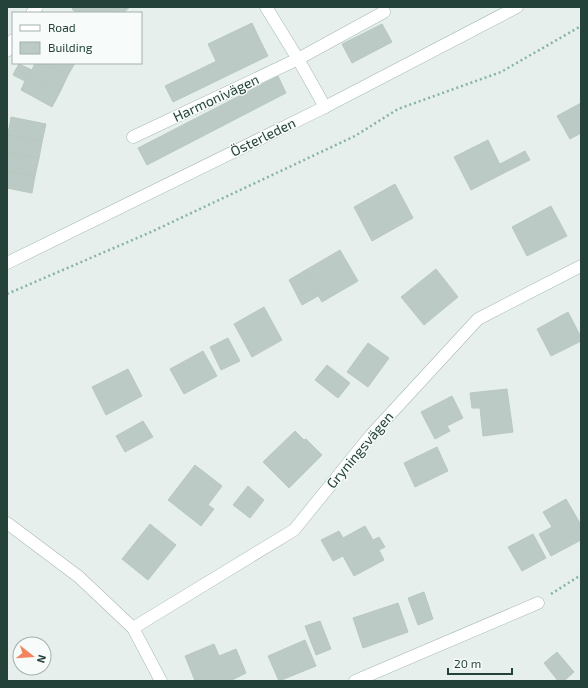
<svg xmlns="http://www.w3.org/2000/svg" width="588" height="688" font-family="'Exo 2',sans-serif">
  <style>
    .building { fill: #bbcac4; stroke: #b8c9c2 }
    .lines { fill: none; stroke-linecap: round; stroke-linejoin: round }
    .lane-casing { stroke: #a8b8b2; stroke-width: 13 }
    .street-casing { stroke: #a8b8b2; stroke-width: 13 }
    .path { stroke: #86b3a5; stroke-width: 2.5; stroke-dasharray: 2 3; stroke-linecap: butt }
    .lane { stroke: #fff; stroke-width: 12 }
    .street { stroke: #fff; stroke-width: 12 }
    .labels { text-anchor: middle; stroke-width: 3; stroke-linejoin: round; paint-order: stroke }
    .street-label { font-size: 14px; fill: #24423a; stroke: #f7fbf9 }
  </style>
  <rect width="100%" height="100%" fill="#e6efeb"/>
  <g class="building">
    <polygon points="75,7 92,7 98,13 76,13 72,9"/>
    <polygon points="92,7 116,7 121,13 98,13"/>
    <polygon points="116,7 130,7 123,13"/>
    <polygon points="252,23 260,40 216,61 208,44"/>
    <polygon points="382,24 392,42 352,63 342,44"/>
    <polygon points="260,40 268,56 173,102 165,86"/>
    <polygon points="35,63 44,63 68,75 60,92 16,69 19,64 32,70"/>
    <polygon points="44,63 75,63 68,75"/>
    <polygon points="16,69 60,92 52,107 21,90 25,81 13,75"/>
    <polygon points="278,76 286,93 147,165 138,148"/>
    <polygon points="581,103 581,133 570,139 557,116"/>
    <polygon points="11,117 46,124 42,142 7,135 7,129 9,129"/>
    <polygon points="7,135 42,142 39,158 7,152"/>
    <polygon points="488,140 504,173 471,190 454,157"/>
    <polygon points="525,151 530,160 504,173 500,164"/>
    <polygon points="7,152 39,158 35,176 7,171"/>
    <polygon points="7,171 35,176 32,193 7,188"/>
    <polygon points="395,184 413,218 372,241 354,207"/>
    <polygon points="551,206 567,236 527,256 512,227"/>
    <polygon points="340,250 358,281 322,302 304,271"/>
    <polygon points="436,269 458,297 424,325 401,297"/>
    <polygon points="304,271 318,296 302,305 289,280"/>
    <polygon points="264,307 282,340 252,357 234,324"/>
    <polygon points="568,312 581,337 581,341 551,356 537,329"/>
    <polygon points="228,338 240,361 221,370 210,347"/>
    <polygon points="368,343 389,358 368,387 347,372"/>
    <polygon points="203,351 217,376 184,394 170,369"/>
    <polygon points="327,365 350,383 338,398 315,380"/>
    <polygon points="128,369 142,396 106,415 92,387"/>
    <polygon points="507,389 513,432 483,436 480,408 472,408 470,393"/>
    <polygon points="452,396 463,418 447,426 450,431 435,439 421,412"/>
    <polygon points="143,421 153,437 125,452 116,436"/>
    <polygon points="295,431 304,440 306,439 322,455 289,488 263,462"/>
    <polygon points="437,447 448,471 415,487 404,463"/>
    <polygon points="195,465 222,486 208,505 214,509 201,526 168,500"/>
    <polygon points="248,486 264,500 250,518 233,505"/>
    <polygon points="566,499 581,525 581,540 551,556 539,534 552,527 543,512"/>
    <polygon points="150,524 176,545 148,580 122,559"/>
    <polygon points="365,526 373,540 379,537 385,547 379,550 384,560 354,576 343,556 333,561 321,540 339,531 343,538"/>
    <polygon points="533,534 546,558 522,571 508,547"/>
    <polygon points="424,592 433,619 418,625 408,598"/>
    <polygon points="398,603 408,632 363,648 353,618"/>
    <polygon points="320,621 331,649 316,655 305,626"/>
    <polygon points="305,640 316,666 279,681 268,656"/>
    <polygon points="214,644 219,656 236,649 246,673 230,681 195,681 185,656"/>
    <polygon points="557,652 574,672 564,681 558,681 544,663"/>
  </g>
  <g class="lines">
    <g class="lane-casing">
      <g id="lane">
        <polyline points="32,13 37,7"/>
        <polyline points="7,51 13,40"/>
      </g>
    </g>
    <g class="street-casing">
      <g id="street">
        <polyline points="266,7 298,59 325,107"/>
        <polyline points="133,137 298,59 384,12"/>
        <polyline points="7,263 325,107 517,7"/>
        <polyline points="7,523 79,577 133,628 161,681"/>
        <polyline points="133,628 294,530 371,435 478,319 581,266"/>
        <polyline points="355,681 538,603"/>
      </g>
    </g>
    <g class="path">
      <polyline points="7,294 151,232 355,136 398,109 501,72 581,26"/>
      <polyline points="551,594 581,575"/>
    </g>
    <use href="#lane" class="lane"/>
    <use href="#street" class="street"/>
  </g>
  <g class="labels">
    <g class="street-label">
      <text transform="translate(216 98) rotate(-25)" y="5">Harmonivägen</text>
      <text transform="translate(263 137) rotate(-26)" y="5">Österleden</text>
      <text transform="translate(360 450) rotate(-50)" y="5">Gryningsvägen</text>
    </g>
  </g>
  <rect width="588" height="688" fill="none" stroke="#24423a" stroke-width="16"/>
  <rect x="12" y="12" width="130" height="52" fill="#f7fbf9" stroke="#a3b1ad"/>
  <rect x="20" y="25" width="20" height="6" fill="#ffffff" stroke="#a3b1ad"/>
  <text x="48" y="32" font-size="12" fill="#24423a">Road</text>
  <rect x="20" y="42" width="20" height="12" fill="#bbcac4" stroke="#a3b1ad"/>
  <text x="48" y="52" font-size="12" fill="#24423a">Building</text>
  <g transform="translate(32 656) rotate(107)"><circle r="19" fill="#f7fbf9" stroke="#a3b1ad"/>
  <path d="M0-3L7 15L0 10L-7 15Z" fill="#f4845f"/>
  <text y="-6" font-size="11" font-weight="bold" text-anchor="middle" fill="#24423a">N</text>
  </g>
  <path d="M448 668v6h64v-6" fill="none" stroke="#24423a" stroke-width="2"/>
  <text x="454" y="668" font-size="12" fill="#24423a" stroke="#f7fbf9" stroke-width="3" paint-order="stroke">20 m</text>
</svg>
